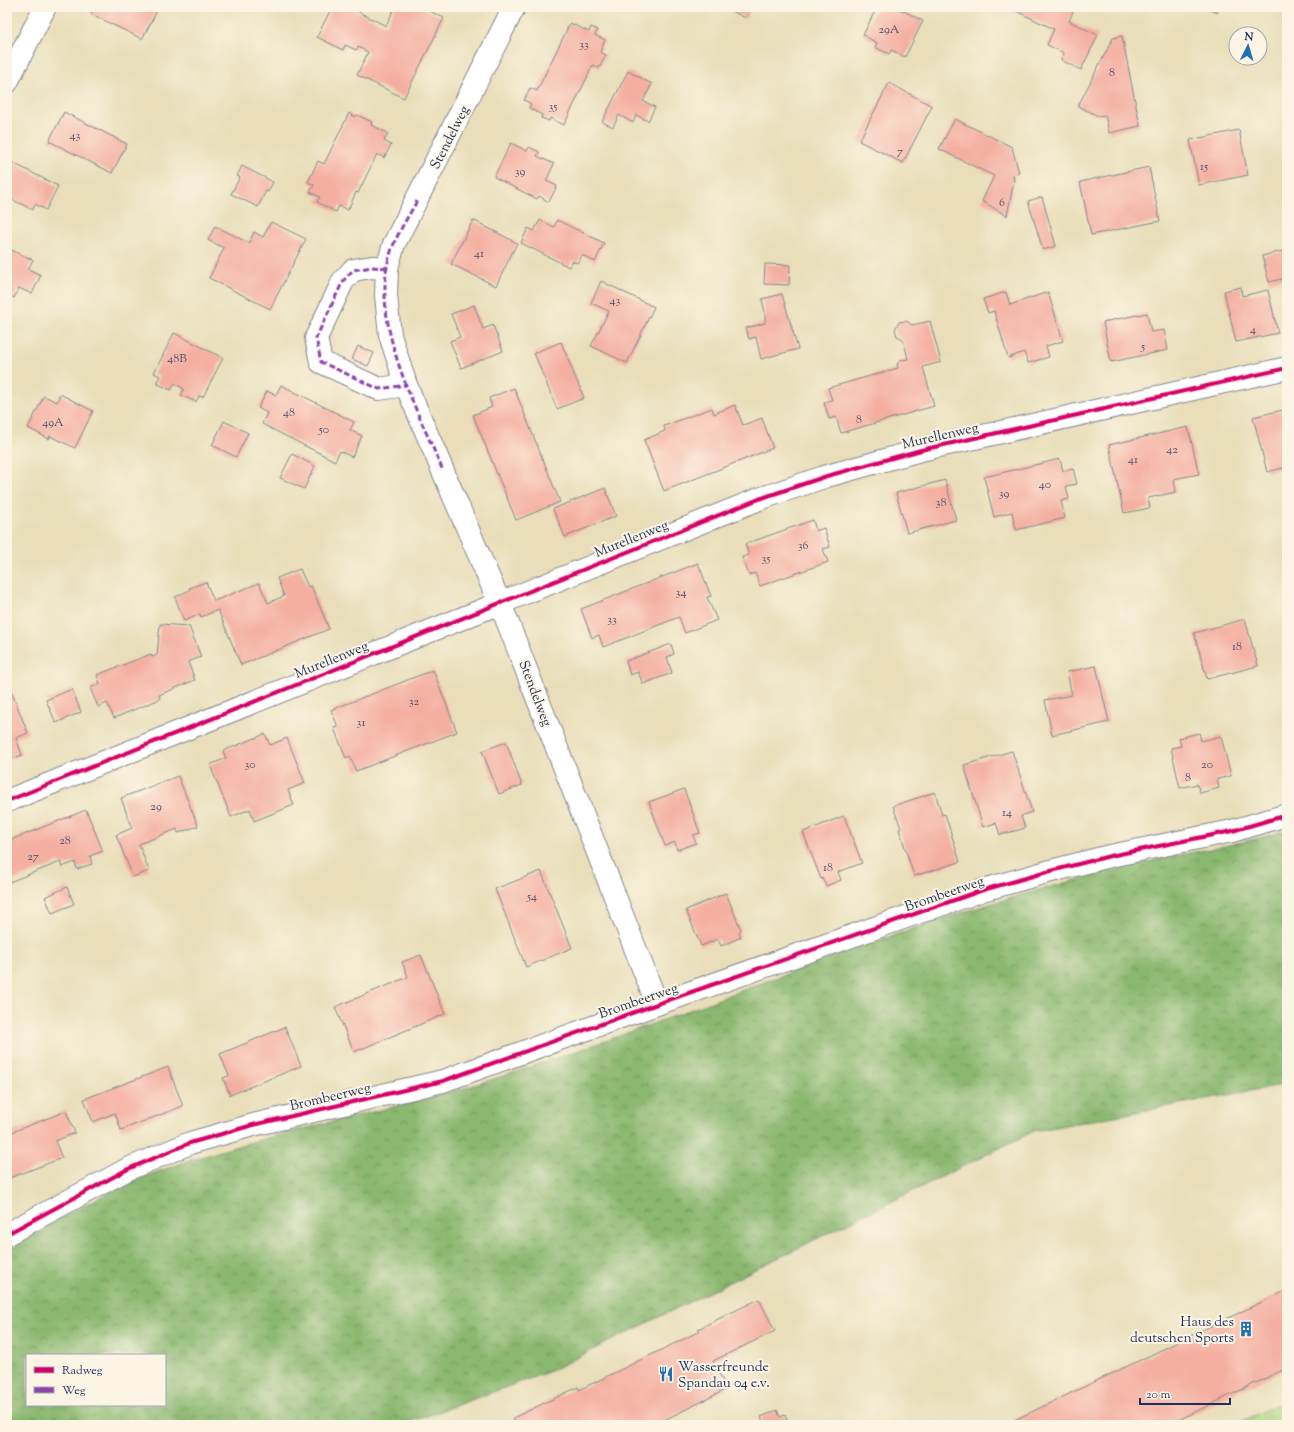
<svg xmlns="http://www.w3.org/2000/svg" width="1294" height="1432" font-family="'Sorts Mill Goudy',serif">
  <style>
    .forest { fill: url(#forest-crowns); stroke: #537466; fill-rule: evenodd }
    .park { fill: url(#park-tufts); stroke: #658370 }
    .building { fill: #f4afa0 }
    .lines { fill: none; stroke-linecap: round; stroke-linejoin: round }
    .minor-casing { stroke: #82868c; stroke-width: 24 }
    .minor { stroke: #fff; stroke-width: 22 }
    .quiet { stroke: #8e44ad; stroke-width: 3; stroke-dasharray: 6 3; stroke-linecap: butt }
    .cycleway-casing { stroke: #fcf5e5; stroke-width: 6 }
    .cycleway { stroke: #d6006c; stroke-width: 4 }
    .labels { text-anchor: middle; stroke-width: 4; stroke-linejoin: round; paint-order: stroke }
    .number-label { font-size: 12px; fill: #514f6e }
    .street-label { font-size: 14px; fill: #1b2f5e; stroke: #fcf5e5 }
    .poi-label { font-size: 14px; fill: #1b2f5e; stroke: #fcf5e5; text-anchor: end }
  </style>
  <defs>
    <pattern id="forest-crowns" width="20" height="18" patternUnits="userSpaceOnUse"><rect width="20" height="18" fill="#8bb86f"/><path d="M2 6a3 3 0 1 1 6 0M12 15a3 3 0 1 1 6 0" fill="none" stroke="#71965e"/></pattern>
    <pattern id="park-tufts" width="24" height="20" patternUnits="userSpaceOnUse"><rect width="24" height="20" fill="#afd781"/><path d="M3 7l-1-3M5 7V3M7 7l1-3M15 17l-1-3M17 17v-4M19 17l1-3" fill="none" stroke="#96b972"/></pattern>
  </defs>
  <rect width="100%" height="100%" fill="#fcf5e5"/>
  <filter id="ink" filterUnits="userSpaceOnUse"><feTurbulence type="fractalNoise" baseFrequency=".025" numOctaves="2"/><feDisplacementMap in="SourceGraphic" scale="8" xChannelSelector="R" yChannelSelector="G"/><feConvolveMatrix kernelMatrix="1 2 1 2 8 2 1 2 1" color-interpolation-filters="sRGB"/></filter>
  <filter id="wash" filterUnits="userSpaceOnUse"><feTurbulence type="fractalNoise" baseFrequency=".012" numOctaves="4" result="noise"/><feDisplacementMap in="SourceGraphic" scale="16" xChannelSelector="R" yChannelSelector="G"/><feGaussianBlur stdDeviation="0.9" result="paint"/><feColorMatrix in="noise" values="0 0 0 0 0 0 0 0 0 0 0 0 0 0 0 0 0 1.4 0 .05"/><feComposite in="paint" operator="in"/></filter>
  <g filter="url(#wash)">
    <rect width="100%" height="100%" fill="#e9deb9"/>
    <path class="forest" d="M1287 830V1084L1034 1131 548 1372 402 1425H7V1251C51 1224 96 1196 144 1177 256 1133 377 1116 491 1080 644 1031 792 968 945 918 1016 895 1089 876 1161 859 1203 850 1246 843 1287 830ZM27 1355H165V1405H27Z"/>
    <polygon class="park" points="1283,1402 1287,1409 1287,1425 1234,1425"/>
    <g id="blocks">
      <g class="building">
        <polygon points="94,7 148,7 157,11 142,39 91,14"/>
        <polygon points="332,7 349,7 386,26 395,7 421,7 444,18 404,98 357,75 368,52 358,47 356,50 345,45 343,50 317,37"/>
        <polygon points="723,7 752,7 746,18"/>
        <polygon points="877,7 896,7 923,21 905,57 891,50 889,54 875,47 877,43 863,35"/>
        <polygon points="1015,7 1075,7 1069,21 1098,35 1081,70 1061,60 1064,53 1047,45 1054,29 1014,10"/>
        <polygon points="1205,7 1220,7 1217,13"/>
        <polygon points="570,23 589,32 591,27 598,30 595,35 605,40 600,52 606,55 599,68 593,65 564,125 550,118 549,121 541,118 542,115 529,108 531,104 524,100 530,88 537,91"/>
        <polygon points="1122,36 1140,126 1109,133 1105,115 1098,116 1078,106 1113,38"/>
        <polygon points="628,71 652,84 643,101 655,107 648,121 636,115 633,123 619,115 613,127 602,122"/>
        <polygon points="889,83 932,106 903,163 859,141"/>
        <polygon points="64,112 127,144 112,173 49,141"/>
        <polygon points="349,113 355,117 357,115 372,122 371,125 388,133 384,141 391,145 384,158 377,154 358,193 356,192 348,210 339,206 336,212 317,202 320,197 310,192 314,185 308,182 318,161 324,164"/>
        <polygon points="955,119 1012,147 1019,173 1013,175 1014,180 1007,216 982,201 994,176 939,149"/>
        <polygon points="1239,130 1248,175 1199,185 1190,140"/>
        <polygon points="511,143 527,151 529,147 539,152 537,156 554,164 546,181 557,186 549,202 539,196 537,199 494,177"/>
        <polygon points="11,162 58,186 46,210 35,204 33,210 7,197 7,169"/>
        <polygon points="242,166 273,182 268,192 266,191 258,207 231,194 240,177 237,176"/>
        <polygon points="1149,167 1160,221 1091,235 1080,182"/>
        <polygon points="1042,197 1056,246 1043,250 1028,201"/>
        <polygon points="473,220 517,243 496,286 451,264"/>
        <polygon points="540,220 554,227 557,220 604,243 595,262 582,255 577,263 572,261 569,267 521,243 528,228 534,231"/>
        <polygon points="271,222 306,239 270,309 209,278 224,248 208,240 215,226 249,243 254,232 263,237"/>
        <polygon points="7,248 33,260 28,269 41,275 32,294 19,288 14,298 7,294"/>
        <polygon points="1287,250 1287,287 1285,288 1282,279 1269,282 1262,256"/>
        <polygon points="765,264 790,265 789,285 764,284"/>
        <polygon points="601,281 654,307 627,363 591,346 609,311 591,303"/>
        <polygon points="1241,287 1242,296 1268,290 1278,333 1236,342 1224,291"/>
        <polygon points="1006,292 1010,305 1048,292 1063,341 1046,346 1049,357 1028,363 1024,352 1008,358 994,311 988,313 983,299"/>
        <polygon points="782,294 798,349 761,359 756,337 749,339 746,328 765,323 765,313 762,299"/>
        <polygon points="474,305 483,329 493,325 503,351 461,368 450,341 460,337 451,314"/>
        <polygon points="1147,313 1151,332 1164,330 1168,350 1111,362 1103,322"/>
        <polygon points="906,321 912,325 930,321 941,362 923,367 934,406 841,433 836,417 829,419 824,402 832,400 828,388 898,368 897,364 901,360 908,359 903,339 897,336 895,329 899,322"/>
        <polygon points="174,333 223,358 203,397 199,396 196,402 181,395 184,389 175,383 171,390 156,383 160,376 154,373"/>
        <polygon points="561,342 584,398 557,409 534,353"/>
        <polygon points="358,346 374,353 368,366 352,359"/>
        <polygon points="281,385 354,422 350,430 362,436 352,457 340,451 335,461 262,424 267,413 258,408 267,391 276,395"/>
        <polygon points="514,388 560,502 516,520 473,415 492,407 489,398"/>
        <polygon points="60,394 93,411 75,448 50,436 49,439 28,428 44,396 57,402"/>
        <polygon points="735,405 743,425 762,418 773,448 664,491 644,440 665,431 664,426 712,408 714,414"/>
        <polygon points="1287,409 1287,467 1267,472 1253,417"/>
        <polygon points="224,421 248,433 236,457 212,445"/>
        <polygon points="1188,427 1199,474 1174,479 1176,492 1148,498 1150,508 1124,513 1109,445"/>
        <polygon points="292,454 315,466 304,489 280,478"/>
        <polygon points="1060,459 1063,471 1073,469 1077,484 1066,486 1069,499 1061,501 1065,518 1016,530 1012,512 994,517 984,477"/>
        <polygon points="945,480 956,520 907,533 896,493"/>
        <polygon points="605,488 616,516 565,537 553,509"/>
        <polygon points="813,520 816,531 824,528 830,547 823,549 828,562 760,586 755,573 749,575 742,557 749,555 745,544"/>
        <polygon points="698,563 711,596 707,597 717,620 685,633 679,617 603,647 599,635 592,638 581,609"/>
        <polygon points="300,569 308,587 311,585 329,629 241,665 218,610 201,617 200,614 184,621 175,597 190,590 189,588 206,582 214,601 259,583 268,603 284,596 277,578"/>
        <polygon points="1245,619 1258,666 1207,679 1194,633"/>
        <polygon points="160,624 189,626 201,657 188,662 195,680 159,695 160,699 114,718 107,703 98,707 90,688 100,684 97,675 151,654 152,657 157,655"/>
        <polygon points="671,644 674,654 667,657 672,673 643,684 638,672 630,675 626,661"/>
        <polygon points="1096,666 1109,722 1052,735 1045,700 1072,695 1067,672"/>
        <polygon points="433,670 457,732 356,771 350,756 346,758 334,728 338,727 331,710"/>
        <polygon points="7,681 28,733 16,738 22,755 7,761"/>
        <polygon points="72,689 81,712 56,723 46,700"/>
        <polygon points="1199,733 1201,741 1221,736 1231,776 1217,779 1219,788 1200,793 1197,784 1180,788 1171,748 1181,746 1179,738"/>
        <polygon points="265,734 270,745 287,738 305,783 288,790 294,805 254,821 250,809 231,817 210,765 226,758 223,751"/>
        <polygon points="506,742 522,785 499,794 482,751"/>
        <polygon points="1012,751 1032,812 1021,816 1025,828 1000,835 996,823 983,827 964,765"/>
        <polygon points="178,776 198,826 178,833 177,829 139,844 149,871 133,877 116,835 132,828 121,798"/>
        <polygon points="684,789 700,833 693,835 696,843 677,850 675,842 665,846 649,802"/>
        <polygon points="935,792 942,815 945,814 960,862 914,876 899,829 901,828 893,806"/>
        <polygon points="86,810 103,851 90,856 92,864 77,869 75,862 62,867 60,862 7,883 7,853 12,851 8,841"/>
        <polygon points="844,816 862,863 838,872 841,880 826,886 822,878 821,879 803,832"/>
        <polygon points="541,871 572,948 526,967 495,889"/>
        <polygon points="67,887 74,904 52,913 45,897"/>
        <polygon points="726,893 741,930 739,932 741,937 721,946 718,939 701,946 686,910"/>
        <polygon points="421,955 445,1014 354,1052 335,1007 408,977 402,962"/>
        <polygon points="285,1027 301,1066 230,1095 223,1078 229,1076 220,1054"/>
        <polygon points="168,1067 183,1106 121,1130 115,1113 93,1122 84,1099"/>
        <polygon points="66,1111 75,1133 55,1141 62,1158 7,1179 7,1134"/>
        <polygon points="1287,1290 1287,1368 1168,1425 1004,1425"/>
        <polygon points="759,1299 775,1331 713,1361 727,1389 654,1425 517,1425 513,1418 578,1387 579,1390 700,1331 698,1329"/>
        <polygon points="777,1410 780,1417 785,1415 789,1425 764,1425 761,1417"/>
      </g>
    </g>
  </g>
  <g filter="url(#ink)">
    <use href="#blocks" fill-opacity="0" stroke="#82868c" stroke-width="1"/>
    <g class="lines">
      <g class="minor-casing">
        <g id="minor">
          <polyline points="514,7 394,244 387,268 386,295 390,335 406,385 506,618 657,1004"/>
          <polyline points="7,82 45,7"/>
          <polyline points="387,268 372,267 353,270 343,281 316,338 321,362 379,389 406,385"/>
          <polyline points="7,801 759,499 827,476 921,450 1287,368"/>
          <polyline points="7,1234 128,1169 190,1143 253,1125 443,1081 657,1004 983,890 1047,872 1110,856 1232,831 1287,815"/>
        </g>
      </g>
      <use href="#minor" class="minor"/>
      <g class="quiet">
        <path d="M417 201C405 222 391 243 387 267 375 334 418 411 443 471"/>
        <polyline points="387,268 372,267 353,270 343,281 316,338 321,362 379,389 406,385"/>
      </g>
      <g class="cycleway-casing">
        <g id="cycleway">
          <polyline points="7,801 759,499 827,476 921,450 1287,368"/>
          <polyline points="7,1234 128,1169 190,1143 253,1125 443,1081 657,1004 983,890 1047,872 1110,856 1232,831 1287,815"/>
        </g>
      </g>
      <use href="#cycleway" class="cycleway"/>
    </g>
  </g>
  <defs>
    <g id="building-bare" transform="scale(1.2)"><path d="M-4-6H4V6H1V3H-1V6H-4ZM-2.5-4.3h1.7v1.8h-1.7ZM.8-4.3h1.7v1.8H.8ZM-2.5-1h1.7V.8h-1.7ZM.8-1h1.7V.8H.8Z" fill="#1f6fb2" stroke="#fcf5e5" stroke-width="2.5" paint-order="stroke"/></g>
    <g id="restaurant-bare" transform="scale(1.2)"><path d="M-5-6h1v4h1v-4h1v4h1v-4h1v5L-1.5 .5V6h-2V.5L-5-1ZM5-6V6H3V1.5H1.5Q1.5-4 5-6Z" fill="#1f6fb2" stroke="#fcf5e5" stroke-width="2.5" paint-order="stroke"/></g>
  </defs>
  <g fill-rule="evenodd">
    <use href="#building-bare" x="1246" y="1329"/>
    <use href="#restaurant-bare" x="666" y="1374"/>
  </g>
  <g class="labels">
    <g class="number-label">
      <text x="889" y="33">29A</text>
      <text x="584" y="48">33</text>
      <text x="1112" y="76">8</text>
      <text x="553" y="110">35</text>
      <text x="75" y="139">43</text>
      <text x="900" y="155">7</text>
      <text x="1204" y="170">15</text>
      <text x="520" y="175">39</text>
      <text x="1002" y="206">6</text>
      <text x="479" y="257">41</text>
      <text x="615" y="304">43</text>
      <text x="1253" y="333">4</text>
      <text x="1143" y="350">5</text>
      <text x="177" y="362">48B</text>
      <text x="289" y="416">48</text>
      <text x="859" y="423">8</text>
      <text x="53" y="426">49A</text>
      <text x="324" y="433">50</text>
      <text x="1172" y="453">42</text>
      <text x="1133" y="463">41</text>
      <text x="1045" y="488">40</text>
      <text x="1004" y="497">39</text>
      <text x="941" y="506">38</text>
      <text x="803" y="549">36</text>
      <text x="766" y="562">35</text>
      <text x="681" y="596">34</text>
      <text x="612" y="623">33</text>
      <text x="1237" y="650">18</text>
      <text x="414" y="705">32</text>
      <text x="361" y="726">31</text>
      <text x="250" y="768">30</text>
      <text x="1207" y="768">20</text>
      <text x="1188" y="781">8</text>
      <text x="156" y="810">29</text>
      <text x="1007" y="816">14</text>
      <text x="65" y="844">28</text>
      <text x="33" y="860">27</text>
      <text x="828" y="871">18</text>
      <text x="532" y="900">54</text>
    </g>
    <g class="street-label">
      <text transform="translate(449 137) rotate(-63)" y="5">Stendelweg</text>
      <text transform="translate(940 435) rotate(-13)" y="5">Murellenweg</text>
      <text transform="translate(631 538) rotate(-22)" y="5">Murellenweg</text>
      <text transform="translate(331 659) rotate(-22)" y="5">Murellenweg</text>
      <text transform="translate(536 693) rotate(69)" y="5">Stendelweg</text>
      <text transform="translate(944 893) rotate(-19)" y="5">Brombeerweg</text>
      <text transform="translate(638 1000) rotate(-19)" y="5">Brombeerweg</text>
      <text transform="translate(330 1096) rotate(-13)" y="5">Brombeerweg</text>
    </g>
    <g class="poi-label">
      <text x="1234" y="1326">Haus des<tspan x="1234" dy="16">deutschen Sports</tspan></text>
      <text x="678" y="1371" text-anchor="start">Wasserfreunde<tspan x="678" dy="16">Spandau 04 e.v.</tspan></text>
    </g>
  </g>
  <rect width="1294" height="1432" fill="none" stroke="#fcf5e5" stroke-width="24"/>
  <rect x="26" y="1354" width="140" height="52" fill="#fcf5e5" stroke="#a2a6af"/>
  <rect x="34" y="1367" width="20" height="6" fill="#d6006c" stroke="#a2a6af"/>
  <text x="62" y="1374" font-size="12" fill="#1b2f5e">Radweg</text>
  <rect x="34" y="1387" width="20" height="6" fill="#8e44ad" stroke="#a2a6af"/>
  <text x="62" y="1394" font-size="12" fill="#1b2f5e">Weg</text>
  <g transform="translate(1248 46) rotate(5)"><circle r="19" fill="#fcf5e5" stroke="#a2a6af"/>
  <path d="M0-3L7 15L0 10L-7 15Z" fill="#1f6fb2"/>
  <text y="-6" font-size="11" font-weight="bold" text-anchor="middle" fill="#1b2f5e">N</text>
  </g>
  <path d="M1140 1398v6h90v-6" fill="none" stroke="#1b2f5e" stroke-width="2"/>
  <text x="1146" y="1398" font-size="12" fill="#1b2f5e" stroke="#fcf5e5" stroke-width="3" paint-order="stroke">20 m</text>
</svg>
